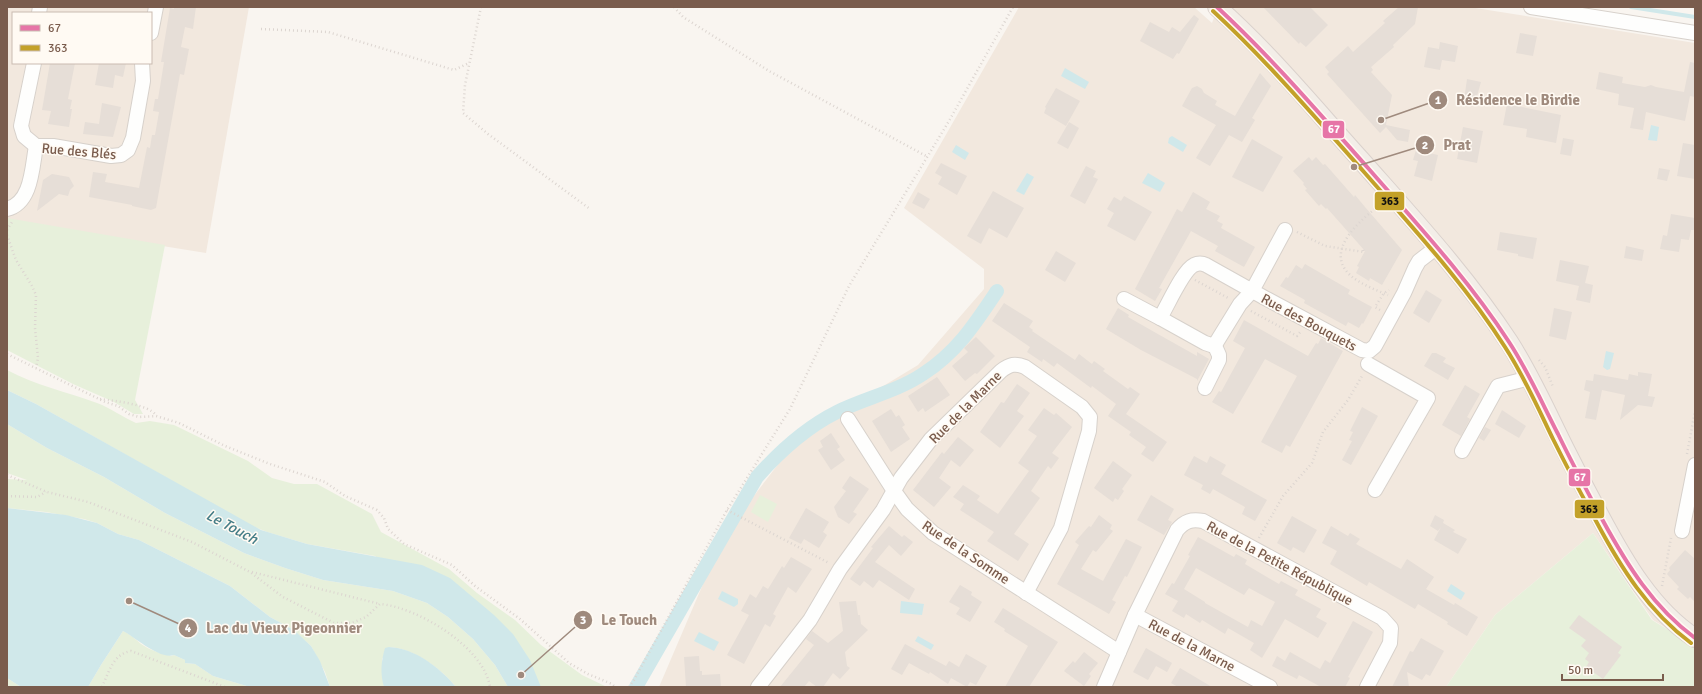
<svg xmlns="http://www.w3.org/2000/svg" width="1702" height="694" font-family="Signika,sans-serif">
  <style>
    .residential { fill: #f2e8de; fill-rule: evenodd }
    .green { fill: #e7f0db }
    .water { fill: #d0e8ea }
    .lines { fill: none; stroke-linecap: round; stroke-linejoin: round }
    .stream { stroke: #d0e8ea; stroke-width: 4 }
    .canal { stroke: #d0e8ea; stroke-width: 14 }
    .building { fill: #e6ded7; fill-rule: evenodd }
    .minor-casing { stroke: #d7d1cb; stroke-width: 16 }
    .major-casing { stroke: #dad1cc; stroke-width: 20 }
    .path { stroke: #dcd5d0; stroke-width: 2.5; stroke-dasharray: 1 3; stroke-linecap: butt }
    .minor { stroke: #fefefd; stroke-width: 14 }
    .major { stroke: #f3eee8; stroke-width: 18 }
    .bus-1-casing { stroke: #fffaf3; stroke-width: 7 }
    .bus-2-casing { stroke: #fffaf3; stroke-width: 7 }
    .bus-1 { stroke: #e675a7; stroke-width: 4 }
    .bus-2 { stroke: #c3a129; stroke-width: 4 }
    .labels { text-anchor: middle; stroke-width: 3; stroke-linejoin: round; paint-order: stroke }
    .street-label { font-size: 14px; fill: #7a5c4d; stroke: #fffaf3 }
    .water-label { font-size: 15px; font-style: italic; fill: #437c86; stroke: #fffaf3 }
    .leader { fill: none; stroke: #9f8a7d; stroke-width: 1.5 }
    .callout-dot { fill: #9f8a7d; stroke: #fffaf3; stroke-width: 1.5 }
    .mark-label { font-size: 12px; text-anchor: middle; font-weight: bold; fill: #fff }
    .callout-label { font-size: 15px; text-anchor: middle; font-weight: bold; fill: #9f8a7d; stroke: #fffaf3; stroke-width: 3; stroke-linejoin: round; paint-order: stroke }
    .line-badge { stroke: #fffaf3; stroke-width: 1.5 }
    .badge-label { font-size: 11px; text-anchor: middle; font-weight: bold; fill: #fff }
    .pale-badge-label { font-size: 11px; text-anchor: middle; font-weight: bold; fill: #111 }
  </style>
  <rect width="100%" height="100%" fill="#f9f5f0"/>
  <g class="residential">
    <path d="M7 7H249L206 253 7 221ZM13 13H151V63H13Z"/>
    <polygon points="1019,7 1194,7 1212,23 1218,7 1469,7 1695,43 1695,646 1653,620 1593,533 1495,615 1446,687 659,687 724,535 799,437 918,365 984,289 984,269 904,208"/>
  </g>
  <g class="green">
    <polygon points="7,218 165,245 135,400 143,414 134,414 114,402 73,384 7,350"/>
    <path d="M7 370C35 385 67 392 97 403 111 408 122 417 136 423L150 421 174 425 248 461 272 478 294 484H317L372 514 381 532 449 569 477 593 515 620 541 645 582 675 607 687H540L375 556 307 544 267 532 252 526 36 404 7 390Z"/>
    <path d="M7 424 47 448 104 477 165 513 244 553 285 568 323 580 393 591 427 603 448 617 473 639 495 665 508 687H456C442 669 413 648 389 647L382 659 384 687H330L325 672 311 646 292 629 270 617 230 586 139 540 118 534 97 523 84 519 46 512 7 508V479L27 480 7 473Z"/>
    <polygon points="760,495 777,504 768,522 751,512"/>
    <polygon points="1593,533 1652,620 1695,646 1695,687 1446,687 1495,615"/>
    <path d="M123 631C130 634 135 639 141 644 149 650 161 653 171 656L174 655 185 660V663L195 664 213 676 250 687H88L101 665Z"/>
    <polygon points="7,678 21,687 7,687"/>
  </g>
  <g class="water">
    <polygon points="1065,68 1089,82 1085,89 1061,76"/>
    <polygon points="1651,125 1659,127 1657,141 1648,140"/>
    <polygon points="1172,136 1187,145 1183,152 1168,143 1169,138"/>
    <polygon points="956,145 969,153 965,160 952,152"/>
    <polygon points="1027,173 1034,177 1024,195 1016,191"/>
    <polygon points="1148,173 1165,183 1160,192 1142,183"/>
    <polygon points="1606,351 1614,353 1610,369 1607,370 1603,367"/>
    <polygon points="7,390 36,404 261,530 307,544 422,565 450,578 494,615 513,634 530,660 541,687 508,687 495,665 473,639 448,617 427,603 393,591 323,580 285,568 244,553 165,513 104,477 47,448 7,424"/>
    <path d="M7 508 66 515 97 523 118 534 139 540 230 586 270 617 294 630 311 646 320 661 330 687H250L213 676 195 664 185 663V660L174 655C160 660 135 637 123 631L101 665 88 687H21L7 678Z"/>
    <polygon points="1451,584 1465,593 1461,600 1447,591"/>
    <polygon points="722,591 738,599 738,604 734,607 718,599"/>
    <polygon points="901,601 924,604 922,615 900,613"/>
    <polygon points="699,632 719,642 714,651 694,641"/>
    <polygon points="918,636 934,645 931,650 915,641"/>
    <path d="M389 647C415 648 440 668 456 687H384C380 674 381 661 385 648Z"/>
  </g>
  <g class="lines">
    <polyline class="stream" points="1631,7 1695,17"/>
    <path class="canal" d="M636 687 757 477C780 451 805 428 837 412 865 398 896 392 923 374 957 352 975 324 997 291"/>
  </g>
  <g class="building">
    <polygon points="174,7 196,7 193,29 185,27 181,47 189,49 184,75 180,74 156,208 151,210 132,206 132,205 89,197 93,172 107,174 105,182 139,188 147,147 150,148 152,135 155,135 159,112 153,111 155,99 158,99 160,87 164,62 161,62 170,8 174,9"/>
    <polygon points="1263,7 1310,7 1328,25 1306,47 1300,42 1299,44"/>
    <polygon points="1399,7 1418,7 1415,24 1393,45 1394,47 1371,67 1373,70 1371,72 1392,95 1386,125 1410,130 1408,142 1397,140 1386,127 1380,133 1327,74 1329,72 1325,67 1348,46 1353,52 1385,23 1383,21"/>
    <polygon points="1194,15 1199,19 1179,54 1177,53 1173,59 1140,41 1150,22 1169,32 1172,27 1180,32"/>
    <polygon points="1520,33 1537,36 1533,56 1516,53"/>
    <polygon points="1440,42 1458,46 1455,62 1442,60 1440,70 1424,67 1428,47 1439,49"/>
    <polygon points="1690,62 1695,63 1695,97 1690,96 1685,121 1646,112 1643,130 1630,128 1634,108 1618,105 1619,94 1596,89 1599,72 1623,77 1622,83 1645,87 1651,85 1656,87 1684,92"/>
    <polygon points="50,63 75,63 68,99 72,100 70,109 72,109 69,127 48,124 51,111 42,110"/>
    <polygon points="99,63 126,63 123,77 115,75 113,88 95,85"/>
    <polygon points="1260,73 1271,86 1252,118 1255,120 1242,142 1229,135 1210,166 1196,158 1216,125 1182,106 1192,88 1197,86 1202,89 1204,93 1217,101 1215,105 1235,116"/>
    <polygon points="1467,79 1481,82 1475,103 1464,100"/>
    <polygon points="1056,88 1080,101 1066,126 1044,113 1046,108 1045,107"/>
    <polygon points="102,103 121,107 113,137 83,134 85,122 99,124"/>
    <polygon points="1507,104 1561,115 1556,143 1526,137 1527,129 1503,125"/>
    <polygon points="1069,122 1079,128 1068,149 1057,143"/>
    <polygon points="1463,127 1483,131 1477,163 1457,159"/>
    <polygon points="1563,138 1574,140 1571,156 1560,154"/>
    <polygon points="1252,139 1283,157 1263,192 1232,177"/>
    <polygon points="1683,143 1695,145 1695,179 1677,176"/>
    <polygon points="1416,150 1438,155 1432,181 1414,176 1418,161 1413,160"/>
    <polygon points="1309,157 1312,161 1316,157 1323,165 1325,164 1354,197 1355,195 1365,207 1402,250 1382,285 1370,278 1369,281 1356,273 1359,267 1357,266 1365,251 1327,208 1326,209 1321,204 1319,206 1305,190 1307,189 1303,184 1304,183 1293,171"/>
    <polygon points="941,163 967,176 957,195 938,184 942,177 935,173"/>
    <polygon points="1086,166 1096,171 1093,177 1098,179 1085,204 1070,196"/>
    <polygon points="1659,168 1670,170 1667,181 1657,179"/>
    <polygon points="52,174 69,177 74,186 70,190 68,196 59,194 37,211 43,180"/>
    <polygon points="993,191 1024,208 1007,238 989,228 981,244 967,236"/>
    <polygon points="918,192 930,199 924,209 912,203"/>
    <polygon points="1193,192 1210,202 1206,209 1220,216 1217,221 1223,224 1221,228 1255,247 1244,267 1215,251 1218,246 1191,231 1159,288 1162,289 1155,301 1135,289 1177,209 1182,212"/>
    <polygon points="1124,196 1152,212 1135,241 1107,226 1114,213 1107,209 1114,197 1121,201"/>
    <polygon points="1671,214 1695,218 1695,230 1691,230 1689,240 1681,239 1679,252 1660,249 1663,235 1667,236"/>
    <polygon points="1500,232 1537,238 1533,259 1518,256 1518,254 1497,250"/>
    <polygon points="1626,246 1644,250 1642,261 1624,258"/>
    <polygon points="1056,251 1076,263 1065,282 1045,270"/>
    <polygon points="1560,260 1589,266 1585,283 1593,285 1590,303 1576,300 1579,286 1556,281"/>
    <polygon points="1305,264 1350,290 1348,294 1372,307 1363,324 1362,323 1359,328 1348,322 1346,326 1304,303 1305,300 1280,286 1286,277 1288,278 1296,265 1302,269"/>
    <polygon points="1426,290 1442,300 1429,323 1413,313"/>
    <polygon points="1004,303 1033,321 1029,327 1033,330 1032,331 1075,360 1079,354 1092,364 1094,361 1105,369 1103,371 1128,389 1130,387 1140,394 1126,414 1167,442 1153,462 1141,454 1146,447 1129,435 1131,432 1108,416 1116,404 1092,386 1091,388 1057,363 1054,367 1043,359 1042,362 1027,352 1030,347 992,321"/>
    <polygon points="1118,308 1129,315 1128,317 1156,333 1197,356 1197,352 1209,359 1197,381 1197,379 1141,350 1106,329"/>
    <polygon points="1554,308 1572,312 1566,340 1549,336"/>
    <polygon points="1244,320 1308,356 1316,343 1318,344 1321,338 1343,351 1290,447 1286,445 1282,453 1261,442 1297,376 1265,359 1233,414 1212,402 1219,391 1221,392 1245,348 1233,341"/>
    <polygon points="976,337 995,356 977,374 975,373 965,381 952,366 968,352 964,348"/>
    <polygon points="1432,353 1436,353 1446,358 1443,362 1455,368 1448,380 1424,366"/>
    <polygon points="1638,372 1652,374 1648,396 1655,397 1652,407 1638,405 1620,420 1625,395 1602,390 1596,420 1585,418 1590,392 1584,390 1586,380 1593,381 1594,374 1628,380 1629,374 1638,376"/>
    <polygon points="937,377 950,395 925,412 923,408 918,412 908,396"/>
    <polygon points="1017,384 1030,393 1017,411 1024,416 1000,448 980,432 1001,402 1004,403"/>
    <polygon points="1465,385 1480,394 1467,417 1470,419 1461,436 1442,425"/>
    <polygon points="1362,407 1378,416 1351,465 1342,460 1352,441 1349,440 1353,432 1350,431"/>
    <polygon points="1044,408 1054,415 1056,413 1072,427 1052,453 1059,458 1051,469 1048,466 1031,491 1040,498 1014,534 1029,544 1018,561 987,541 994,532 960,510 964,504 953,497 963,485 980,496 977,500 998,514 1029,471 1018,463 1037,436 1028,430"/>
    <polygon points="891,409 896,417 899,415 905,425 902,427 910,439 891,452 872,421"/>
    <polygon points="1502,410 1526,426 1519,438 1495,424"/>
    <polygon points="1485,427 1491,430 1484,441 1479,438"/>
    <polygon points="831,433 840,447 837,449 845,460 831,470 818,450 823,447 820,441"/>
    <polygon points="958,437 974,450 960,467 951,460 939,478 951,487 934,507 913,490 942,452 944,454"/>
    <polygon points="1194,456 1207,463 1210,456 1226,465 1221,474 1267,500 1255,521 1242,514 1245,507 1213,489 1210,494 1201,489 1203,485 1184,475"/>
    <polygon points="1113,461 1132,475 1122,489 1124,491 1118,500 1115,498 1113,502 1094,488"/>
    <polygon points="850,476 869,489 853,512 857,514 849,524 838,517 834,507 846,491 842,488"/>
    <polygon points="1151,495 1174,509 1168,520 1172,522 1164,535 1137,520"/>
    <polygon points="806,508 829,522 823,532 827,535 819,548 804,539 801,544 789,538"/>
    <polygon points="1099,515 1112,525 1110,529 1113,531 1096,552 1093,550 1081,569 1103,581 1126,539 1142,547 1127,577 1125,576 1112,600 1116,602 1109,614 1057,584 1079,545 1075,542 1089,526 1091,527"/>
    <polygon points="1435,515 1444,520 1443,523 1455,530 1453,532 1467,539 1458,554 1434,540 1441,527 1438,531 1430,526"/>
    <polygon points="1292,516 1317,530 1304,553 1293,547 1291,551 1277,543"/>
    <polygon points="889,526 902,537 904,535 913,542 901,556 889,545 875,562 915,589 909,600 879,580 873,588 864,581 860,586 850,579 873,548 871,547"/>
    <polygon points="1331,526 1348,536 1350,533 1360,539 1356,544 1401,569 1407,559 1434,577 1426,589 1454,605 1455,603 1478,617 1467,636 1447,624 1448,622 1418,604 1415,609 1369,582 1367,586 1330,564 1337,551 1322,543"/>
    <path d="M1198 537 1234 557 1236 554 1247 560 1245 564 1279 584 1281 581 1298 590 1295 595 1321 609 1316 617 1327 623 1318 638 1285 619 1262 658 1250 650 1254 643 1228 628 1225 634 1202 620 1200 623 1186 614 1184 618 1172 611 1178 601 1165 594 1172 583 1174 584 1190 556 1188 555ZM1196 568 1244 595 1249 588 1275 602 1262 626 1251 620 1248 627 1205 603V602L1184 589Z"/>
    <polygon points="1685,550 1695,559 1695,602 1690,597 1688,599 1677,589 1679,587 1667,574 1670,570 1669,568"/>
    <polygon points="791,557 812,569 796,593 788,587 773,614 776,616 770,627 765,624 744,664 727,655 749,615 741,611 750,594 756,598 763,586 768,589 782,566 784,568"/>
    <polygon points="960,585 972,592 971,595 982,602 970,622 956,614 960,608 949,602"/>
    <polygon points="856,601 858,615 860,615 861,624 868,630 845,652 847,666 850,668 840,679 833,673 823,687 817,687 809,681 804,687 780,687 814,645 806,639 812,631 828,643 843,631 839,602"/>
    <polygon points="1003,608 1058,642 1029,687 1005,687 1028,646 1004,631 1005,629 994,622"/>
    <polygon points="1579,615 1622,647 1618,653 1621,655 1603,679 1586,667 1589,662 1585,659 1589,653 1581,646 1586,640 1569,628"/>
    <polygon points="1353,621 1373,632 1348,677 1350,678 1345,687 1321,687 1299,675 1297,679 1272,666 1277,656 1285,661 1290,652 1320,669 1325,660 1330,663"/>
    <polygon points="1421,638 1444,651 1430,676 1426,674 1422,680 1407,672 1409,687 1392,687 1410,651 1413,652"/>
    <polygon points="905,644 946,666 949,661 959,667 966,654 987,666 976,685 970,682 967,687 951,678 948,684 930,672 929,674 909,663 902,675 891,669"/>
    <polygon points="1146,648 1172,663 1167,672 1156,666 1148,680 1133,672"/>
    <polygon points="1084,652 1098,663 1089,674 1091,676 1084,686 1064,671 1073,661 1075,663"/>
    <polygon points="699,656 700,671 702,671 702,675 720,674 721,687 686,687 684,657"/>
    <polygon points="1180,668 1212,687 1178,687 1171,683"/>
  </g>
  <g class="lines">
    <g class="minor-casing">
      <g id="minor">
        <polyline points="1531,7 1695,33"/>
        <polyline points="39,13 40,7"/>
        <polyline points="151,33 156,7"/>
        <polyline points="34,63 21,126 24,136 36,146"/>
        <polyline points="36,146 53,146 111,156 121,155 128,150 133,138 143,81 142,63"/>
        <path d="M7 209C32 203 32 167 36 146"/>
        <path d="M1285 230 1252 291 1240 304 1216 343 1211 345 1205 343 1160 318C1167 307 1183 270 1194 265 1198 263 1202 263 1206 265L1265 298 1362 350 1369 351 1375 346 1404 293 1415 268 1419 261 1437 247"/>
        <polyline points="1124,299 1160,318"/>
        <polyline points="1368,364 1428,398 1375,490"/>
        <polyline points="1205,388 1219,360 1219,355 1214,344"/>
        <polyline points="848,419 894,491 907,509 933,533 1119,652"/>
        <polyline points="1462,451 1498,386 1530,378"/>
        <polyline points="1682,531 1695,465"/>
        <polyline points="1135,615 1270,687"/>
        <path d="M758 687 810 620 840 569 883 510 901 478 931 439 1001 371C1010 364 1015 363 1025 367L1082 407 1090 417 1089 431 1061 528 1026 593"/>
        <path d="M1104 687 1135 615 1177 530C1185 521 1191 519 1203 521L1382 618 1391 628 1390 643 1367 687"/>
      </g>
    </g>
    <g class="major-casing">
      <path id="major" d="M1217 7C1268 52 1314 108 1360 159 1412 218 1466 276 1509 342 1531 376 1547 413 1565 449 1576 471 1588 494 1600 516 1624 561 1652 610 1695 638"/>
    </g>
    <g class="path">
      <polyline points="481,7 465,85 463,113 488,134 590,209"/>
      <polyline points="674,7 683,17 769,71 928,157"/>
      <polyline points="261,29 328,32 454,70 469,63"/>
      <path d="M1381 204C1362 219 1323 250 1350 275 1360 284 1376 290 1388 295"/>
      <polyline points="7,230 12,222"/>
      <polyline points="1297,232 1325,246 1364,252 1363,249"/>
      <polyline points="7,235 16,260 32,286 36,295 35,328 38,358 36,368"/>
      <polyline points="1195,280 1230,299"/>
      <polyline points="1380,310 1375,307 1384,293 1389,290"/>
      <polyline points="1251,311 1297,336 1301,331"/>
      <polyline points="7,354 105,402 118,406 129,414 139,417 156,416 179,423 225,446 270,464 325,482 345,496 377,510 384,518 388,529 404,544 452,565 475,586 520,619 569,663 588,674 612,684 615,687"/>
      <polyline points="1539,360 1545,367 1553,387"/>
      <path d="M100 399C115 401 147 404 156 415"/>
      <polyline points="1687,454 1695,411"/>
      <path d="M7 475 47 492 88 502 192 542 250 572 283 597 334 623H352L366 617 380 604C417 607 484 647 490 687"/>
      <polyline points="7,496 37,497 46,492"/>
      <polyline points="727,510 829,563"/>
      <polyline points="1259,538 1283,496 1312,463 1323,432 1348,400 1362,376"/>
      <polyline points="252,572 380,604"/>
      <polyline points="1662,586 1671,538"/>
      <path d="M102 687C109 672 113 654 131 651L225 687"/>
      <polyline points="629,687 634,680 727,510 790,409 849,286 949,121 1013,7"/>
    </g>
    <use href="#minor" class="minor"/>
    <use href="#major" class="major"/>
    <g class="bus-1-casing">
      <path id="bus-1" d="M1217 7C1271 57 1319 113 1368 168 1417 224 1468 279 1509 342 1528 371 1542 403 1558 434 1572 463 1587 491 1602 519 1627 565 1653 607 1695 638"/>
    </g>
    <g class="bus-2-casing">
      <path id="bus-2" d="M1213 11C1267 61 1315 117 1364 172 1413 228 1465 284 1505 347 1524 376 1538 408 1553 439 1567 467 1581 494 1596 521 1621 568 1648 611 1691 643"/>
    </g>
    <use href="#bus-1" class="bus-1"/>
    <use href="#bus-2" class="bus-2"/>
  </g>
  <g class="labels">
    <g class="street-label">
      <text transform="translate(79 151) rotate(5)" y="5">Rue des Blés</text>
      <text transform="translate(1309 322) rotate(28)" y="5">Rue des Bouquets</text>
      <text transform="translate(965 407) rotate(-45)" y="5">Rue de la Marne</text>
      <text transform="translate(966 552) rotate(34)" y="5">Rue de la Somme</text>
      <text transform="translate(1280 563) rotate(28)" y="5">Rue de la Petite République</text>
      <text transform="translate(1192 645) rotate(28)" y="5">Rue de la Marne</text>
    </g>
    <g class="water-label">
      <text transform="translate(232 527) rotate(28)" y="5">Le Touch</text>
    </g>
  </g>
  <path class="leader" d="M1381 120L1438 100M1354 167L1425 145M521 675L583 620M129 601L188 628"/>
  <g class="callout-dot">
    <circle cx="1381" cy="120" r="4"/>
    <circle cx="1354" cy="167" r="4"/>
    <circle cx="521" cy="675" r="4"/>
    <circle cx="129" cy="601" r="4"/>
    <circle cx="1438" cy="100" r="10"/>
    <circle cx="1425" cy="145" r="10"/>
    <circle cx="583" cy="620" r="10"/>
    <circle cx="188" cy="628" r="10"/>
  </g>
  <g class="mark-label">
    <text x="1438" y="104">1</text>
    <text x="1425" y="149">2</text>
    <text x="583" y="624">3</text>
    <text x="188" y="632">4</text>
  </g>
  <g class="callout-label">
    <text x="1518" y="105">Résidence le Birdie</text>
    <text x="1457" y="150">Prat</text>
    <text x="629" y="625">Le Touch</text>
    <text x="284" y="633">Lac du Vieux Pigeonnier</text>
  </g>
  <g class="line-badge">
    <rect x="1322" y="120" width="23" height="19" rx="4" fill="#e675a7"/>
    <rect x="1374" y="191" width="31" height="20" rx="4" fill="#c3a129"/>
    <rect x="1568" y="468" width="23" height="19" rx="4" fill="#e675a7"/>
    <rect x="1574" y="499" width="31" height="20" rx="4" fill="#c3a129"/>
  </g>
  <g class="badge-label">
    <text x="1334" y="133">67</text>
    <text x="1580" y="481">67</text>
  </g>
  <g class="pale-badge-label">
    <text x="1390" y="205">363</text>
    <text x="1589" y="513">363</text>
  </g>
  <rect width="1702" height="694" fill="none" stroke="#7a5c4d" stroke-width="16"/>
  <rect x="12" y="12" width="140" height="52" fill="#fffaf3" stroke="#cabbb1"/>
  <rect x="20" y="25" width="20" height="6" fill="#e675a7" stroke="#cabbb1"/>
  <text x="48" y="32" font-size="12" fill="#7a5c4d">67</text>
  <rect x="20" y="45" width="20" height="6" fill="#c3a129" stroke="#cabbb1"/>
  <text x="48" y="52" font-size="12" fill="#7a5c4d">363</text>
  <path d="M1562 674v6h101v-6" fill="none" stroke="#7a5c4d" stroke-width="2"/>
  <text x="1568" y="674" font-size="12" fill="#7a5c4d" stroke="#fffaf3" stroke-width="3" paint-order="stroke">50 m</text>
</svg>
